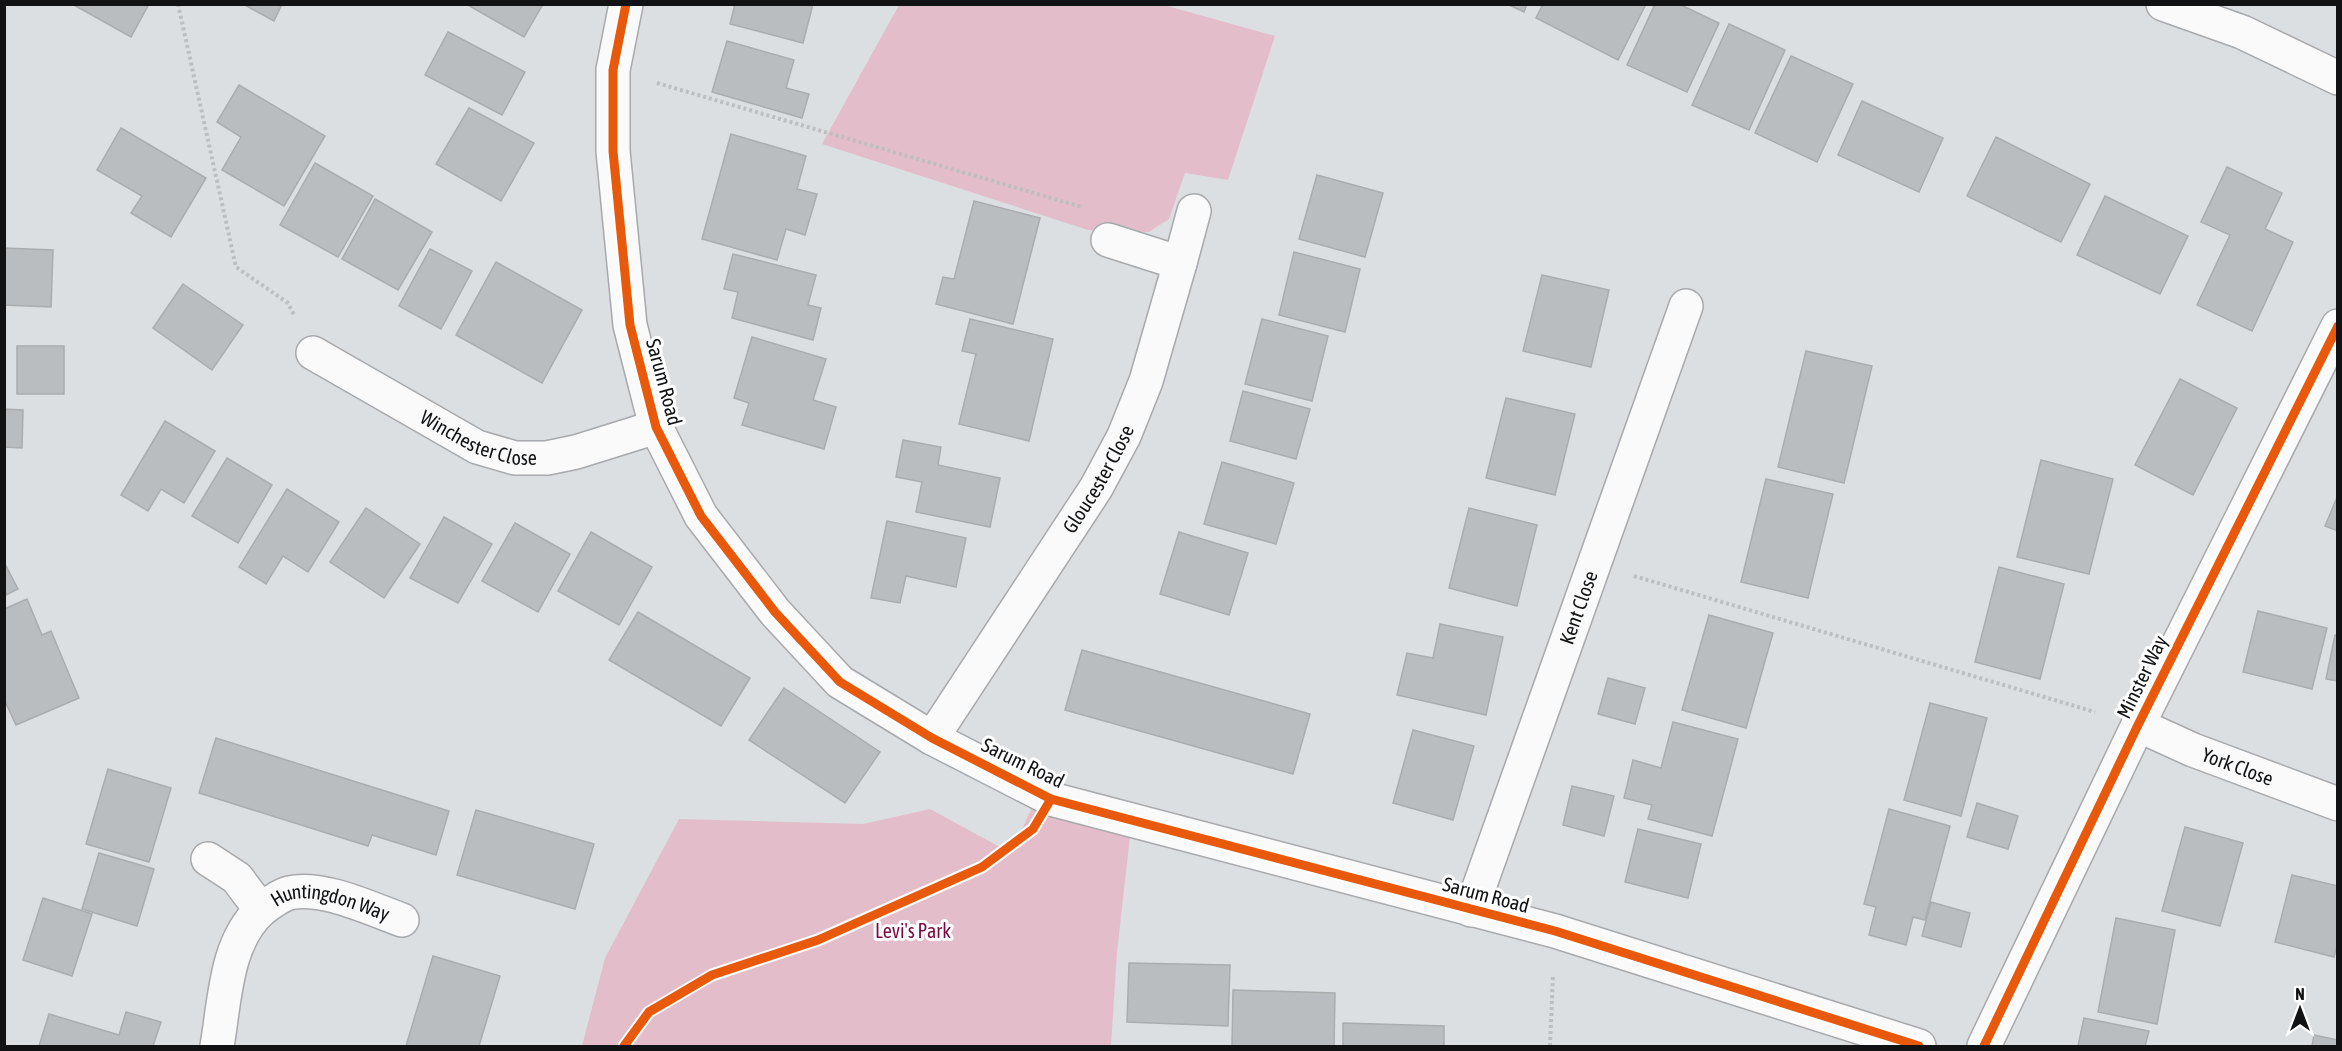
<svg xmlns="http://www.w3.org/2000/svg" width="2342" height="1051" font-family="'Asap Condensed',sans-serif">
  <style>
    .green { fill: #e3bdca }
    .building { fill: #babdbf; stroke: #aaacae; stroke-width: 1.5 }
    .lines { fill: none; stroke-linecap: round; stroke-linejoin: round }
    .minor-casing { stroke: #a7a9ac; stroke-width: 36 }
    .path { stroke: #bdbebf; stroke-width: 4; stroke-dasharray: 3 3; stroke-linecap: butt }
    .minor { stroke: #fafafb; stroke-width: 33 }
    .cycleway-casing { stroke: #fff; stroke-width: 13 }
    .cycleway { stroke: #e8590c; stroke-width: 9 }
    .labels { text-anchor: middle; stroke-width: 6; stroke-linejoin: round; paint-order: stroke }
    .street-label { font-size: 20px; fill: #101213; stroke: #fff }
    .park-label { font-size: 20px; fill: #7d0942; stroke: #fff }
  </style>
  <rect width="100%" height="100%" fill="#dcdfe2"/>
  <g class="green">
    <polygon points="899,5 1164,5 1275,36 1228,180 1185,173 1169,219 1149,232 1088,230 822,144"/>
    <polygon points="1035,801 1131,827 1117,952 1111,1046 582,1046 605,958 679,819 863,824 930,809 1011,853"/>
  </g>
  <g class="building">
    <polygon points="72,4 149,4 131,37"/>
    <polygon points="243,4 282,4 274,21"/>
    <polygon points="466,4 543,4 524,37"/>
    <polygon points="735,4 813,4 803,43 730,24"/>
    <polygon points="1507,4 1527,4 1524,12"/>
    <polygon points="1543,4 1646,4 1618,60 1536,18"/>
    <polygon points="1655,4 1679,4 1719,23 1687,92 1627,65"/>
    <polygon points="1729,24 1785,50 1749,130 1692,105"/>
    <polygon points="448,32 525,72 502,115 425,75"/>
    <polygon points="727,41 794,60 786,88 809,94 802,118 712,92"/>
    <polygon points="1791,56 1853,84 1817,162 1755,133"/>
    <polygon points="239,85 325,136 284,206 222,170 241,137 217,122"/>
    <polygon points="1862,101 1943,138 1919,192 1838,155"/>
    <polygon points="469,108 534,143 501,201 436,164"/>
    <polygon points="121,128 206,178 171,237 131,213 142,196 97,170"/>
    <polygon points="731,134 806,156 797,189 817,194 805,235 786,229 777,260 702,239"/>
    <polygon points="1996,137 2090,184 2061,242 1967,196"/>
    <polygon points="315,163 373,196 338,257 280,225"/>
    <polygon points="2227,167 2282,193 2265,229 2293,242 2252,331 2197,305 2230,235 2201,222"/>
    <polygon points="1317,175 1383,193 1365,257 1299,239"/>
    <polygon points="2105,196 2188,236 2160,294 2077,255"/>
    <polygon points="375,199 432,232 398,290 342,259"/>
    <polygon points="974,201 1040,218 1013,324 936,304 943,277 954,279"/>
    <polygon points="4,248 53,250 51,307 4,305"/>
    <polygon points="430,249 472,271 441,329 399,306"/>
    <polygon points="1294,252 1360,269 1345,332 1279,315"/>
    <polygon points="733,254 816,275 808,305 821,308 813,340 732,318 738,292 724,289"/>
    <polygon points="496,262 582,310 542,383 456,335"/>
    <polygon points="1542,275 1609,290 1591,367 1523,351"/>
    <polygon points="183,284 243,325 212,370 153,328"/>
    <polygon points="970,319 1053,339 1029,441 959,424 976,354 962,351"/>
    <polygon points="1262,319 1328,336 1312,401 1245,384"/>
    <polygon points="752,337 826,359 813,400 836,407 824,449 742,425 749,403 734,398"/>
    <rect x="17" y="346" width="47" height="48"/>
    <polygon points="1806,351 1872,366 1844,483 1778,467"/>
    <polygon points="2180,379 2237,408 2193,495 2135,465"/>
    <polygon points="1243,391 1310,409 1296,459 1230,441"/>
    <polygon points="1506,398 1575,414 1555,495 1486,478"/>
    <polygon points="4,409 23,410 22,448 4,447"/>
    <polygon points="165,421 215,451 184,503 161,489 148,511 121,495"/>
    <polygon points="903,440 941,447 938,465 1000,478 990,527 916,512 922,482 896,477"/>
    <polygon points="227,458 272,485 238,543 192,516"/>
    <polygon points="2041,460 2113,479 2089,574 2017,557"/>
    <polygon points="1222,462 1294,483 1276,544 1204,524"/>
    <polygon points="1766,479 1833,494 1808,598 1741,582"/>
    <polygon points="287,489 339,522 308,572 283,556 266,584 239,567"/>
    <polygon points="2338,495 2338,531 2325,526"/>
    <polygon points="366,508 420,544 384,598 330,562"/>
    <polygon points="1469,508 1537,525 1517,606 1449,588"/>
    <polygon points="444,517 492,544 458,603 410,578"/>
    <polygon points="887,521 966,538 956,587 906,576 900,603 871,598"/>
    <polygon points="515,523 570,554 538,612 482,581"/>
    <polygon points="591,532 652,567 619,625 558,591"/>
    <polygon points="1179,532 1248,553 1229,615 1160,594"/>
    <polygon points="4,562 18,589 4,596"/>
    <polygon points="1999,567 2064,584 2040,679 1975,662"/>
    <polygon points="27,599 42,635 51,631 79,698 16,725 4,699 4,609"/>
    <polygon points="2258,611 2327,628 2312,689 2243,672"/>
    <polygon points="638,612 750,678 721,726 609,660"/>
    <polygon points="1709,615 1773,633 1746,728 1682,710"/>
    <polygon points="1440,624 1503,637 1486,715 1397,695 1407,653 1433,658"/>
    <polygon points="2335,635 2338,635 2338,681 2326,679"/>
    <polygon points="1082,650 1310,714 1293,774 1065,710"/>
    <polygon points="1608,678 1645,688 1635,724 1598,714"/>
    <polygon points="784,688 880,752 845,803 749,740"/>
    <polygon points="1930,703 1987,718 1961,816 1904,800"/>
    <polygon points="1673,722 1738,739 1712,836 1648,819 1652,805 1624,798 1633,760 1661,768"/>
    <polygon points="1413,730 1474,746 1453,820 1393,803"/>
    <polygon points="216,738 449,811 436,855 372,835 368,846 199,793"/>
    <polygon points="108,769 171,788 149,862 86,844"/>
    <polygon points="1572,786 1614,796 1604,836 1563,825"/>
    <polygon points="1977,803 2018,816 2008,849 1967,837"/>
    <polygon points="1889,809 1950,826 1925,920 1913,917 1906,945 1869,935 1876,907 1864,904"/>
    <polygon points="476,810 594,844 575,909 457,875"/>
    <polygon points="2185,827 2243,843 2220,926 2162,911"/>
    <polygon points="1638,829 1701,844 1688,898 1625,882"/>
    <polygon points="99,853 154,869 137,926 82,909"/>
    <polygon points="2292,875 2338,886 2338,942 2334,957 2275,942"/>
    <polygon points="43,898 92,914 72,976 23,960"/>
    <polygon points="1931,902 1970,913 1961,947 1922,936"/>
    <polygon points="2116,918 2175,930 2157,1024 2098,1012"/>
    <polygon points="433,956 500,976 479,1046 406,1046"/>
    <polygon points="1129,963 1230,965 1228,1026 1127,1022"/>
    <polygon points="1233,990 1335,993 1334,1046 1232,1046"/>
    <polygon points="126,1012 161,1022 153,1046 39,1046 49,1014 119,1035"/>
    <polygon points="2084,1018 2149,1031 2145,1046 2078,1046"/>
    <polygon points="1343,1023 1444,1026 1444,1046 1343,1046"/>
    <polygon points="2314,1035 2338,1040 2338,1046 2312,1046"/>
  </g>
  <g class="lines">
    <g class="minor-casing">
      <g id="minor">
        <polyline points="626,4 613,70 613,151 630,325 656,427 701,516 775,612 840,682 932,738 1051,799 1555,931 1919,1046"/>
        <polyline points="2163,4 2242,32 2338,78"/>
        <polyline points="1180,263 1194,211"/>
        <path id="s1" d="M313 353 477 447 515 458H547L576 452 656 427"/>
        <path id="s2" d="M2138 725 2193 750 2338 804"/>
        <path id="s3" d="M932 738 1096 488 1124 436 1146 381 1180 263 1108 240"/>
        <path id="s4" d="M208 859 237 878 261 910C270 903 279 896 289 893 322 885 371 909 402 920"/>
        <path id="s5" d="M1471 910 1686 306"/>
        <path d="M217 1046C225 1001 225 943 261 910"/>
        <polyline points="1984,1046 2138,725 2338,326"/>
      </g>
    </g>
    <g class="path">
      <polyline points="178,4 236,267 288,303 294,315"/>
      <polyline points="657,83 1082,207"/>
      <polyline points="1634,576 2095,712"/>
      <polyline points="1550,1046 1553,975"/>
    </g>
    <use href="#minor" class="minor"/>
    <g class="cycleway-casing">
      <g id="cycleway">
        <polyline points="626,4 613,70 613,151 630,325 656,427 701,516 775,612 840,682 932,738 1051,799 1555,931 1919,1046"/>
        <polyline points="624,1046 649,1012 712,975 818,940 982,867 1033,829 1051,799"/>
        <polyline points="1984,1046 2138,725 2338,326"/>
      </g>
    </g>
    <use href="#cycleway" class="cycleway"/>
  </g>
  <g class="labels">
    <g class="street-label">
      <text transform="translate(664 382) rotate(75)" y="7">Sarum Road</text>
      <text dy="7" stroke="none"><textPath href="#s1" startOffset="188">Winchester Close</textPath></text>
      <text dy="7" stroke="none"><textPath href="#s3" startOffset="308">Gloucester Close</textPath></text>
      <text dy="7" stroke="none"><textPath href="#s5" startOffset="321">Kent Close</textPath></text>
      <text transform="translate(2142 677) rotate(-64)" y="7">Minster Way</text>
      <text transform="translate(1023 763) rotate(26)" y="7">Sarum Road</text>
      <text dy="7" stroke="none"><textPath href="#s2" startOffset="108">York Close</textPath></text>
      <text transform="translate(1486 895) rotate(15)" y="7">Sarum Road</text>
      <text dy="7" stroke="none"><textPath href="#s4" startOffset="150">Huntingdon Way</textPath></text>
    </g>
    <g class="park-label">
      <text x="913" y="938">Levi's Park</text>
    </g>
  </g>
  <rect width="2342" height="1051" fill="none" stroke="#101213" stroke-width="12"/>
  <g transform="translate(2300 1009)" stroke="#ffffff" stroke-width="4.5" paint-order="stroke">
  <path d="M0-4.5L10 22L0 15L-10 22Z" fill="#101213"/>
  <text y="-9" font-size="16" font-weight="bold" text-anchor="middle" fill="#101213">N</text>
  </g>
</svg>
